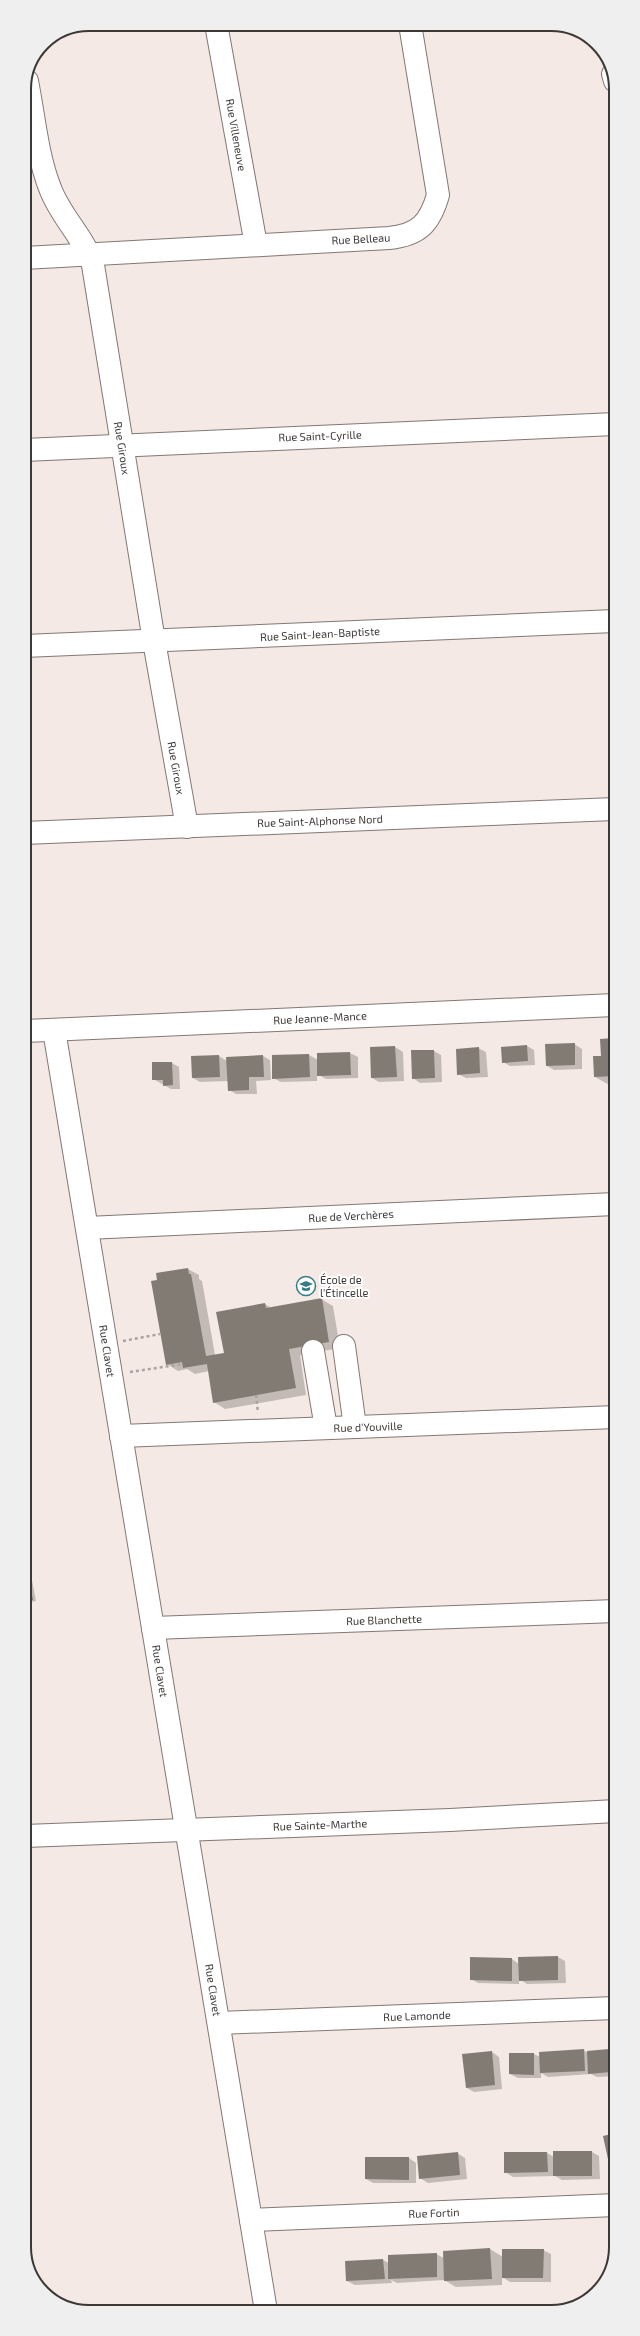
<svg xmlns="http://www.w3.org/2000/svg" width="640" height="2336" font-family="'Exo 2',sans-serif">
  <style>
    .shadow { fill: #0003 }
    .building { fill: #817b73 }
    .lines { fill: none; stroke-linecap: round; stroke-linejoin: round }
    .minor-casing { stroke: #827874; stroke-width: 24 }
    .major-casing { stroke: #827874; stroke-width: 24 }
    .path { stroke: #aba39f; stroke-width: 2.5; stroke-dasharray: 3 3; stroke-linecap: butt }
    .minor { stroke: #fff; stroke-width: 22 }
    .major { stroke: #fff; stroke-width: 22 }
    .labels { text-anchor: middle; stroke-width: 4; stroke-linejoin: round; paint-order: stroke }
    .street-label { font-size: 11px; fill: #3c3836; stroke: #fff }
    .poi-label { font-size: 11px; fill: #3c3836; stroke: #fff; text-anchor: start }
    .rim { fill: none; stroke: #3c3836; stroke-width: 2 }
  </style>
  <rect width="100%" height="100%" fill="#f4e9e4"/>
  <g class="shadow">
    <polygon points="615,1039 615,1088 595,1077 602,1056 601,1040"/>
    <polygon points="574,1044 582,1049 582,1069 554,1070 547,1066"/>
    <polygon points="527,1046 534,1050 535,1065 510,1066 503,1062"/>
    <polygon points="395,1047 403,1052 404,1081 379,1082 372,1078 371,1048"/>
    <polygon points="478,1048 486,1052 488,1077 466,1078 458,1074"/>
    <polygon points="412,1051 434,1051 441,1055 442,1082 420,1083 413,1078"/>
    <polygon points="350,1053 358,1057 358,1078 326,1079 317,1074 317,1081 281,1082 273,1078 309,1055 318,1060 318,1054"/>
    <polygon points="219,1056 227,1061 263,1056 270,1060 271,1080 256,1081 257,1094 236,1094 229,1090 228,1081 200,1082 193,1078"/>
    <polygon points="153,1063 172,1063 179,1067 180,1089 171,1089 153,1079"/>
    <polygon points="188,1269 199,1275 199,1279 202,1281 215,1355 225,1354 265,1304 271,1308 321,1299 333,1306 340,1348 300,1355 306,1395 225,1409 214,1402 209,1371 195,1374 187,1369 178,1371 167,1364"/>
    <polygon points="25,1544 36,1601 25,1603"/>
    <polygon points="558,1957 565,1961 566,1983 527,1984 519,1979 519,1984 478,1983 471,1979 512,1959 519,1964"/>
    <polygon points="584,2050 586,2052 609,2050 616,2055 616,2076 597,2077 591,2074 548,2077 541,2073 541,2078 518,2078 510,2074 510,2054 534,2054 540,2057"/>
    <polygon points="492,2052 499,2057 502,2089 474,2092 467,2088"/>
    <polygon points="592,2152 599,2156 600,2179 562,2180 555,2176 513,2177 505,2172 547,2153 554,2157"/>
    <polygon points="457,2153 465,2158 467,2179 428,2183 420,2178"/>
    <polygon points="409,2158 416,2163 416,2183 373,2183 366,2179"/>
    <polygon points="490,2249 503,2257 543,2250 551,2254 551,2282 510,2282 502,2277 502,2285 456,2287 444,2280 397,2283 391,2280 392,2283 355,2285 347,2281 346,2262 383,2260 389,2263 436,2254 444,2258"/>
  </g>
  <g class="building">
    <polygon points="615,1038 615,1076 594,1077 593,1056 601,1056 600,1039"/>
    <polygon points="575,1043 575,1065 546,1066 545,1044"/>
    <polygon points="527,1045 528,1061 502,1063 501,1047"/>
    <polygon points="395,1046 397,1077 371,1078 370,1047"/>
    <polygon points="479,1047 480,1073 457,1075 456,1049"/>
    <polygon points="411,1050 434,1050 435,1078 412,1079"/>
    <polygon points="350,1052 351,1075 317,1076 317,1053"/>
    <polygon points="309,1054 310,1077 272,1079 272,1055"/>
    <polygon points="219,1055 220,1077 192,1078 191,1056"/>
    <polygon points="263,1055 264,1077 249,1077 249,1090 228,1091 226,1057"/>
    <polygon points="152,1062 172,1062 173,1085 163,1086 163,1080 152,1080"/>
    <polygon points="188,1268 189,1274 191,1274 206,1356 224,1353 216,1312 265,1303 266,1308 322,1298 329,1342 289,1349 296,1388 213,1403 207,1364 183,1368 182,1362 166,1365 151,1281 157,1280 156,1273"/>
    <polygon points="25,1561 33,1600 25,1601"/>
    <polygon points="558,1956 558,1980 519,1981 518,1957"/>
    <polygon points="470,1957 512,1958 512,1981 470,1980"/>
    <polygon points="584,2049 585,2071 540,2073 539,2052"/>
    <polygon points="609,2049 611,2072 588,2074 587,2051"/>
    <polygon points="492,2051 495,2085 466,2088 462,2054"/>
    <polygon points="509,2053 534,2053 534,2075 509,2074"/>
    <polygon points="616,2133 616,2172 611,2173 603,2136"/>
    <rect x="553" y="2151" width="39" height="25"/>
    <polygon points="458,2152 460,2175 419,2179 417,2156"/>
    <polygon points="504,2152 547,2152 548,2172 504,2173"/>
    <polygon points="365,2157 409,2157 409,2180 365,2179"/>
    <polygon points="490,2248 492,2279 444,2281 443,2251"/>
    <polygon points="502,2249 544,2249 543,2278 502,2278"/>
    <polygon points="437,2253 437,2277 388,2279 388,2255"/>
    <polygon points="383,2259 385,2279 346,2281 345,2261"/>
  </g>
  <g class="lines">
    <g class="minor-casing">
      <g id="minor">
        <polyline points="216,24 256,245"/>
        <polyline points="613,74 615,81"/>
        <path d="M27 81C34 116 37 155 50 188 60 216 84 237 93 265L154 641 187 827"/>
        <path d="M24 258 389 238C419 235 430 223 438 195L410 24"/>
        <polyline points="24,450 615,424"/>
        <polyline points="24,646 615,621"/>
        <polyline points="54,1030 266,2311"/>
        <polyline points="25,1031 615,1005"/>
        <polyline points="87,1228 615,1204"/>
        <polyline points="344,1346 355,1427"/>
        <polyline points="313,1351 326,1428"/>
        <polyline points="121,1436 616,1417"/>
        <polyline points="153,1628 616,1611"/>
        <polyline points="25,1836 450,1820 616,1811"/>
        <polyline points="219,2023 616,2008"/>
        <polyline points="251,2220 616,2205"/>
      </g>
    </g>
    <g class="major-casing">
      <polyline id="major" points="24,833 615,809"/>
    </g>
    <g class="path">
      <polyline points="123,1341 160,1334"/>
      <polyline points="130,1372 183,1364"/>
      <polyline points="256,1395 258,1413"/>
    </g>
    <use href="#minor" class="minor"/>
    <use href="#major" class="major"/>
  </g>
  <defs>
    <g id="school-ring" transform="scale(1)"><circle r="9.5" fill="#fff" stroke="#357d86" stroke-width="1.5"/><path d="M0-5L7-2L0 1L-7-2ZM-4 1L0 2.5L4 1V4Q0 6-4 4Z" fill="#357d86"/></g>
  </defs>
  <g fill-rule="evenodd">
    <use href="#school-ring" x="306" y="1286"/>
  </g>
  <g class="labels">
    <g class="street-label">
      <text transform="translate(236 135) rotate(80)" y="4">Rue Villeneuve</text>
      <text transform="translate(361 239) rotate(-3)" y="4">Rue Belleau</text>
      <text transform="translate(320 436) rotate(-2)" y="4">Rue Saint-Cyrille</text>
      <text transform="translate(122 448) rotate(81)" y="4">Rue Giroux</text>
      <text transform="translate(320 634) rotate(-3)" y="4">Rue Saint-Jean-Baptiste</text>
      <text transform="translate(176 768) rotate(80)" y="4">Rue Giroux</text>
      <text transform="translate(320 821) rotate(-2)" y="4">Rue Saint-Alphonse Nord</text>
      <text transform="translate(320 1018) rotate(-3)" y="4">Rue Jeanne-Mance</text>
      <text transform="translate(351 1216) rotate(-3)" y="4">Rue de Verchères</text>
      <text transform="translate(107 1351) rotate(81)" y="4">Rue Clavet</text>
      <text transform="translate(368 1427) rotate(-2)" y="4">Rue d'Youville</text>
      <text transform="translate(384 1620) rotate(-2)" y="4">Rue Blanchette</text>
      <text transform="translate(160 1671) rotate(81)" y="4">Rue Clavet</text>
      <text transform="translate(320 1825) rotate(-2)" y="4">Rue Sainte-Marthe</text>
      <text transform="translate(213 1990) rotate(81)" y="4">Rue Clavet</text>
      <text transform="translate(417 2016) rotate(-2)" y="4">Rue Lamonde</text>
      <text transform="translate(434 2213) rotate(-2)" y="4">Rue Fortin</text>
    </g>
    <g class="poi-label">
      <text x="320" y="1284">École de<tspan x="320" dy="13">l'Étincelle</tspan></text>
    </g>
  </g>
  <path d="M0 0H640V2336H0ZM89 31H551A58 58 0 0 1 609 89V2247A58 58 0 0 1 551 2305H89A58 58 0 0 1 31 2247V89A58 58 0 0 1 89 31Z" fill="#efefef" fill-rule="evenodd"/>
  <path class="rim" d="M89 31H551A58 58 0 0 1 609 89V2247A58 58 0 0 1 551 2305H89A58 58 0 0 1 31 2247V89A58 58 0 0 1 89 31Z"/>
</svg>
